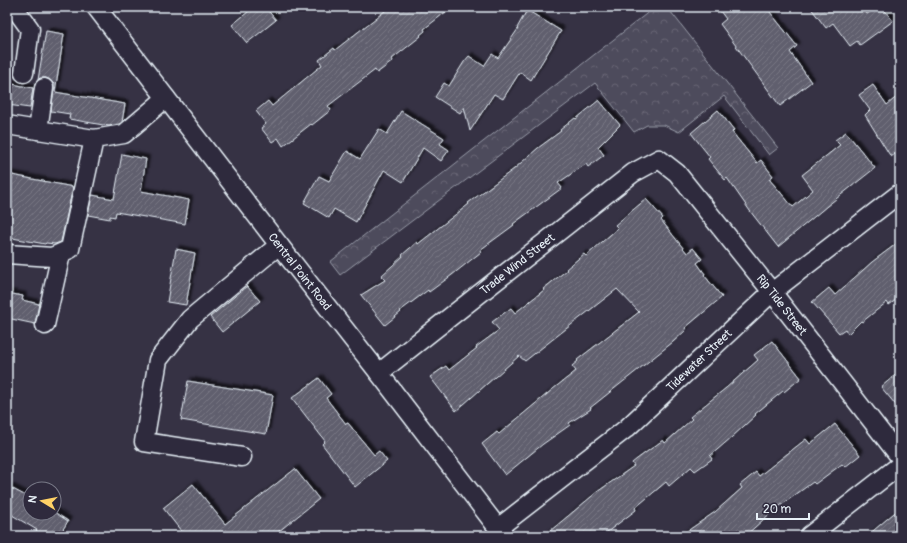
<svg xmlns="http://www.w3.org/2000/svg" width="907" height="543" font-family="Pangolin,sans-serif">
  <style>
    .forest { fill: url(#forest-crowns); stroke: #9a9eaa }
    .building { fill: url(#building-hatch); stroke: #e8f1f8; filter: url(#shadow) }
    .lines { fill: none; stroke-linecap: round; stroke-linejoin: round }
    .minor-casing { stroke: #e8f1f8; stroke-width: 21 }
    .minor { stroke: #2f2a3d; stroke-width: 18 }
    .labels { text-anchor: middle; stroke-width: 3; stroke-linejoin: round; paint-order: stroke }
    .street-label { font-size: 12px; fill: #e8f1f8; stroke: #2f2a3d }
  </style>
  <defs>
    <pattern id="forest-crowns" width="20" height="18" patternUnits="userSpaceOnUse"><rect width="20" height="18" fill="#4d4b5c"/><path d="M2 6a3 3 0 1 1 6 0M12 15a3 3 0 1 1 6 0" fill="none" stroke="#676574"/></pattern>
    <pattern id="building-hatch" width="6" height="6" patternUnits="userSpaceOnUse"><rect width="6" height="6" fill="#605e6e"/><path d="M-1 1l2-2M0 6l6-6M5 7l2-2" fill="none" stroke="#777683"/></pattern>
    <filter id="shadow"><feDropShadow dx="3.5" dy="-3.5" stdDeviation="1" flood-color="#0009"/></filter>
  </defs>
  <rect width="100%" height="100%" fill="#363244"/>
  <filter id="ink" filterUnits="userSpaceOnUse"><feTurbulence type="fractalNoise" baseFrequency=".025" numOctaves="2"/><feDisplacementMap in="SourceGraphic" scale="8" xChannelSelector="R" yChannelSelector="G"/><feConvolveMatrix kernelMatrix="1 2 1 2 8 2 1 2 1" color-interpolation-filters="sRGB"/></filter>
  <g filter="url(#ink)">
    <polygon class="forest" points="655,7 667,7 778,148 769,155 724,96 679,132 664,125 647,125 634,132 595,83 340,275 330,262"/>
    <g class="building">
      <polygon points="254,7 265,7 276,20 247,43 232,25"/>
      <polygon points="390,7 452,7 424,29 425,31 420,35 421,36 392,59 393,61 377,73 375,70 328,106 331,110 312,125 311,124 283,146 278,138 272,142 261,128 266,124 256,111 268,101 272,106 322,65 319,60 334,48 335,50"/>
      <polygon points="717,7 766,7 797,46 790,52 811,82 780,106 720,24 726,19"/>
      <polygon points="810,7 860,7 867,14 877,7 882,7 893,21 860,45 857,41 850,46 833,23 826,28"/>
      <polygon points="527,10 561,31 531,80 520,72 503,99 494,94 470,131 464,107 460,113 435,97 444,83 449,86 464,62 469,56 484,66 492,54 498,58 518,29 517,28"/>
      <polygon points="46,31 64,34 55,92 125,104 122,122 119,124 109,126 69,119 70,114 51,111 54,89 54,84 50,80 46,78 40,78 38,80"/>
      <polygon points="7,83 33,88 30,108 7,105"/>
      <polygon points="873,85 887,105 900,94 900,150 891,157 865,115 870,110 859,95"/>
      <polygon points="599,100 620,125 598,147 604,155 588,167 586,164 558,183 562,188 513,224 514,225 480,250 481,252 452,275 429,292 428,290 400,311 401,312 385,325 361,295 385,280 381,276 403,256 402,255 417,242 418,244 469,204 468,203 514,169 538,148 561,131 560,130 575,118 576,119"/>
      <polygon points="718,110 734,130 732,132 757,163 761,160 773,176 769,179 793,207 813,190 802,175 840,145 835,140 846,132 875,168 827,206 778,247 750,211 727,178 725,180 708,159 710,157 691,133"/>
      <polygon points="401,111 444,138 440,144 449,150 441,161 423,148 403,182 384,170 356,222 334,209 329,218 304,203 319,176 329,181 347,151 360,159 379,129 387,134"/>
      <polygon points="122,154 146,159 141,191 189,200 185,224 116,212 115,217 110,216 110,219 88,215 92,195 114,199"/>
      <polygon points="7,174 73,187 61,242 55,244 46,243 45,244 7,237"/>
      <polygon points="646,199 663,218 661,220 687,253 693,248 702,259 697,263 705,274 704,275 722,297 685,328 686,330 673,342 590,408 591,409 569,423 570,425 543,444 505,475 482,444 497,432 499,434 553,389 576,371 572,366 578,361 577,360 639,312 617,289 525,361 519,356 456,411 430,377 446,366 449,370 477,348 476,347 499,330 492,322 511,308 515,313 544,290 543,289 567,270 566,269 584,254 586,256 618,228 615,225"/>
      <polygon points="900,241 900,297 889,305 887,302 862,322 861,321 848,334 845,329 839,333 812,302 829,288 835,295 872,262"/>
      <polygon points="176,249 195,253 186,305 167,302"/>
      <polygon points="247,286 260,301 222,332 210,317"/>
      <polygon points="7,293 23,296 22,300 39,304 35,324 7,318"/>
      <polygon points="772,341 801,378 784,392 783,391 755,414 756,415 732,437 710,456 712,459 695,471 691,467 669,486 666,482 635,508 636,510 602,536 544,536 597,492 634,466 632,463 637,459 663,440 665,443 692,419 690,417 726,388 758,360 754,355"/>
      <polygon points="900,371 900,410 881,387"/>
      <polygon points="319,378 331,394 326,398 346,424 348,423 374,455 379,451 387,461 355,487 322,444 325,441 292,398"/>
      <polygon points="188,381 273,395 266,434 181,420"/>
      <polygon points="835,424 860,455 845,467 842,464 815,484 813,482 773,511 745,536 680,536 715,512 742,488 740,485 756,472 759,476 806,439 810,444"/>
      <polygon points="295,469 319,499 273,536 185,536 163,508 193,484 225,524"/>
      <polygon points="7,486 30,498 30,513 54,512 68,521 59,536 33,536 37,530 7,512"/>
      <polygon points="900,508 900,536 867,536"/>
    </g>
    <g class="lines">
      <g class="minor-casing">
        <g id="minor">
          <polyline points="14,7 30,29 24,73"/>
          <path id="s1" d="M96 7 279 245 379 373 504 536"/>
          <polyline points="7,125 94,139"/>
          <polyline points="38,130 44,88"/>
          <polyline points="7,254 52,257 70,249 94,139 124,134 166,98"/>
          <polyline points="45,325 61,254"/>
          <path id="s2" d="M379 373 633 173 659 159 677 173 772 292 900 457"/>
          <polyline points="242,457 144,442 158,360 190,319 279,245"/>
          <path id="s3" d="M498 528 627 428 772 292 900 193"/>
          <polyline points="809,536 900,465"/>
        </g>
      </g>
      <use href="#minor" class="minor"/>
    </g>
  </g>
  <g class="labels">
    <g class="street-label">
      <text dy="4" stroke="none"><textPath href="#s2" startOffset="176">Trade Wind Street</textPath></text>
      <text dy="4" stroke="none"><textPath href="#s1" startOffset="334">Central Point Road</textPath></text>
      <text dy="4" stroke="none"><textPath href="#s2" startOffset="544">Rip Tide Street</textPath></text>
      <text dy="4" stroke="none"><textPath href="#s3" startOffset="262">Tidewater Street</textPath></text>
    </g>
  </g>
  <rect width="907" height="543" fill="none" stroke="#2f2a3d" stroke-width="24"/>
  <rect x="12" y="12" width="883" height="519" fill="none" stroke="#e8f1f8" stroke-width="1.5" filter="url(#ink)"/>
  <g transform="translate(42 501) rotate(280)"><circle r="19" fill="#2f2a3d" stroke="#797a88"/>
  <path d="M0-3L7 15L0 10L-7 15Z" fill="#ffd166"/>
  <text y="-6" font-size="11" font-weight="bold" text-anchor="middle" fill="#e8f1f8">N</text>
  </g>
  <path d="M757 513v6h52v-6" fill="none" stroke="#e8f1f8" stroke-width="2"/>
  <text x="763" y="513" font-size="12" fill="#e8f1f8" stroke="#2f2a3d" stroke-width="3" paint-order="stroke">20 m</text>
</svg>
